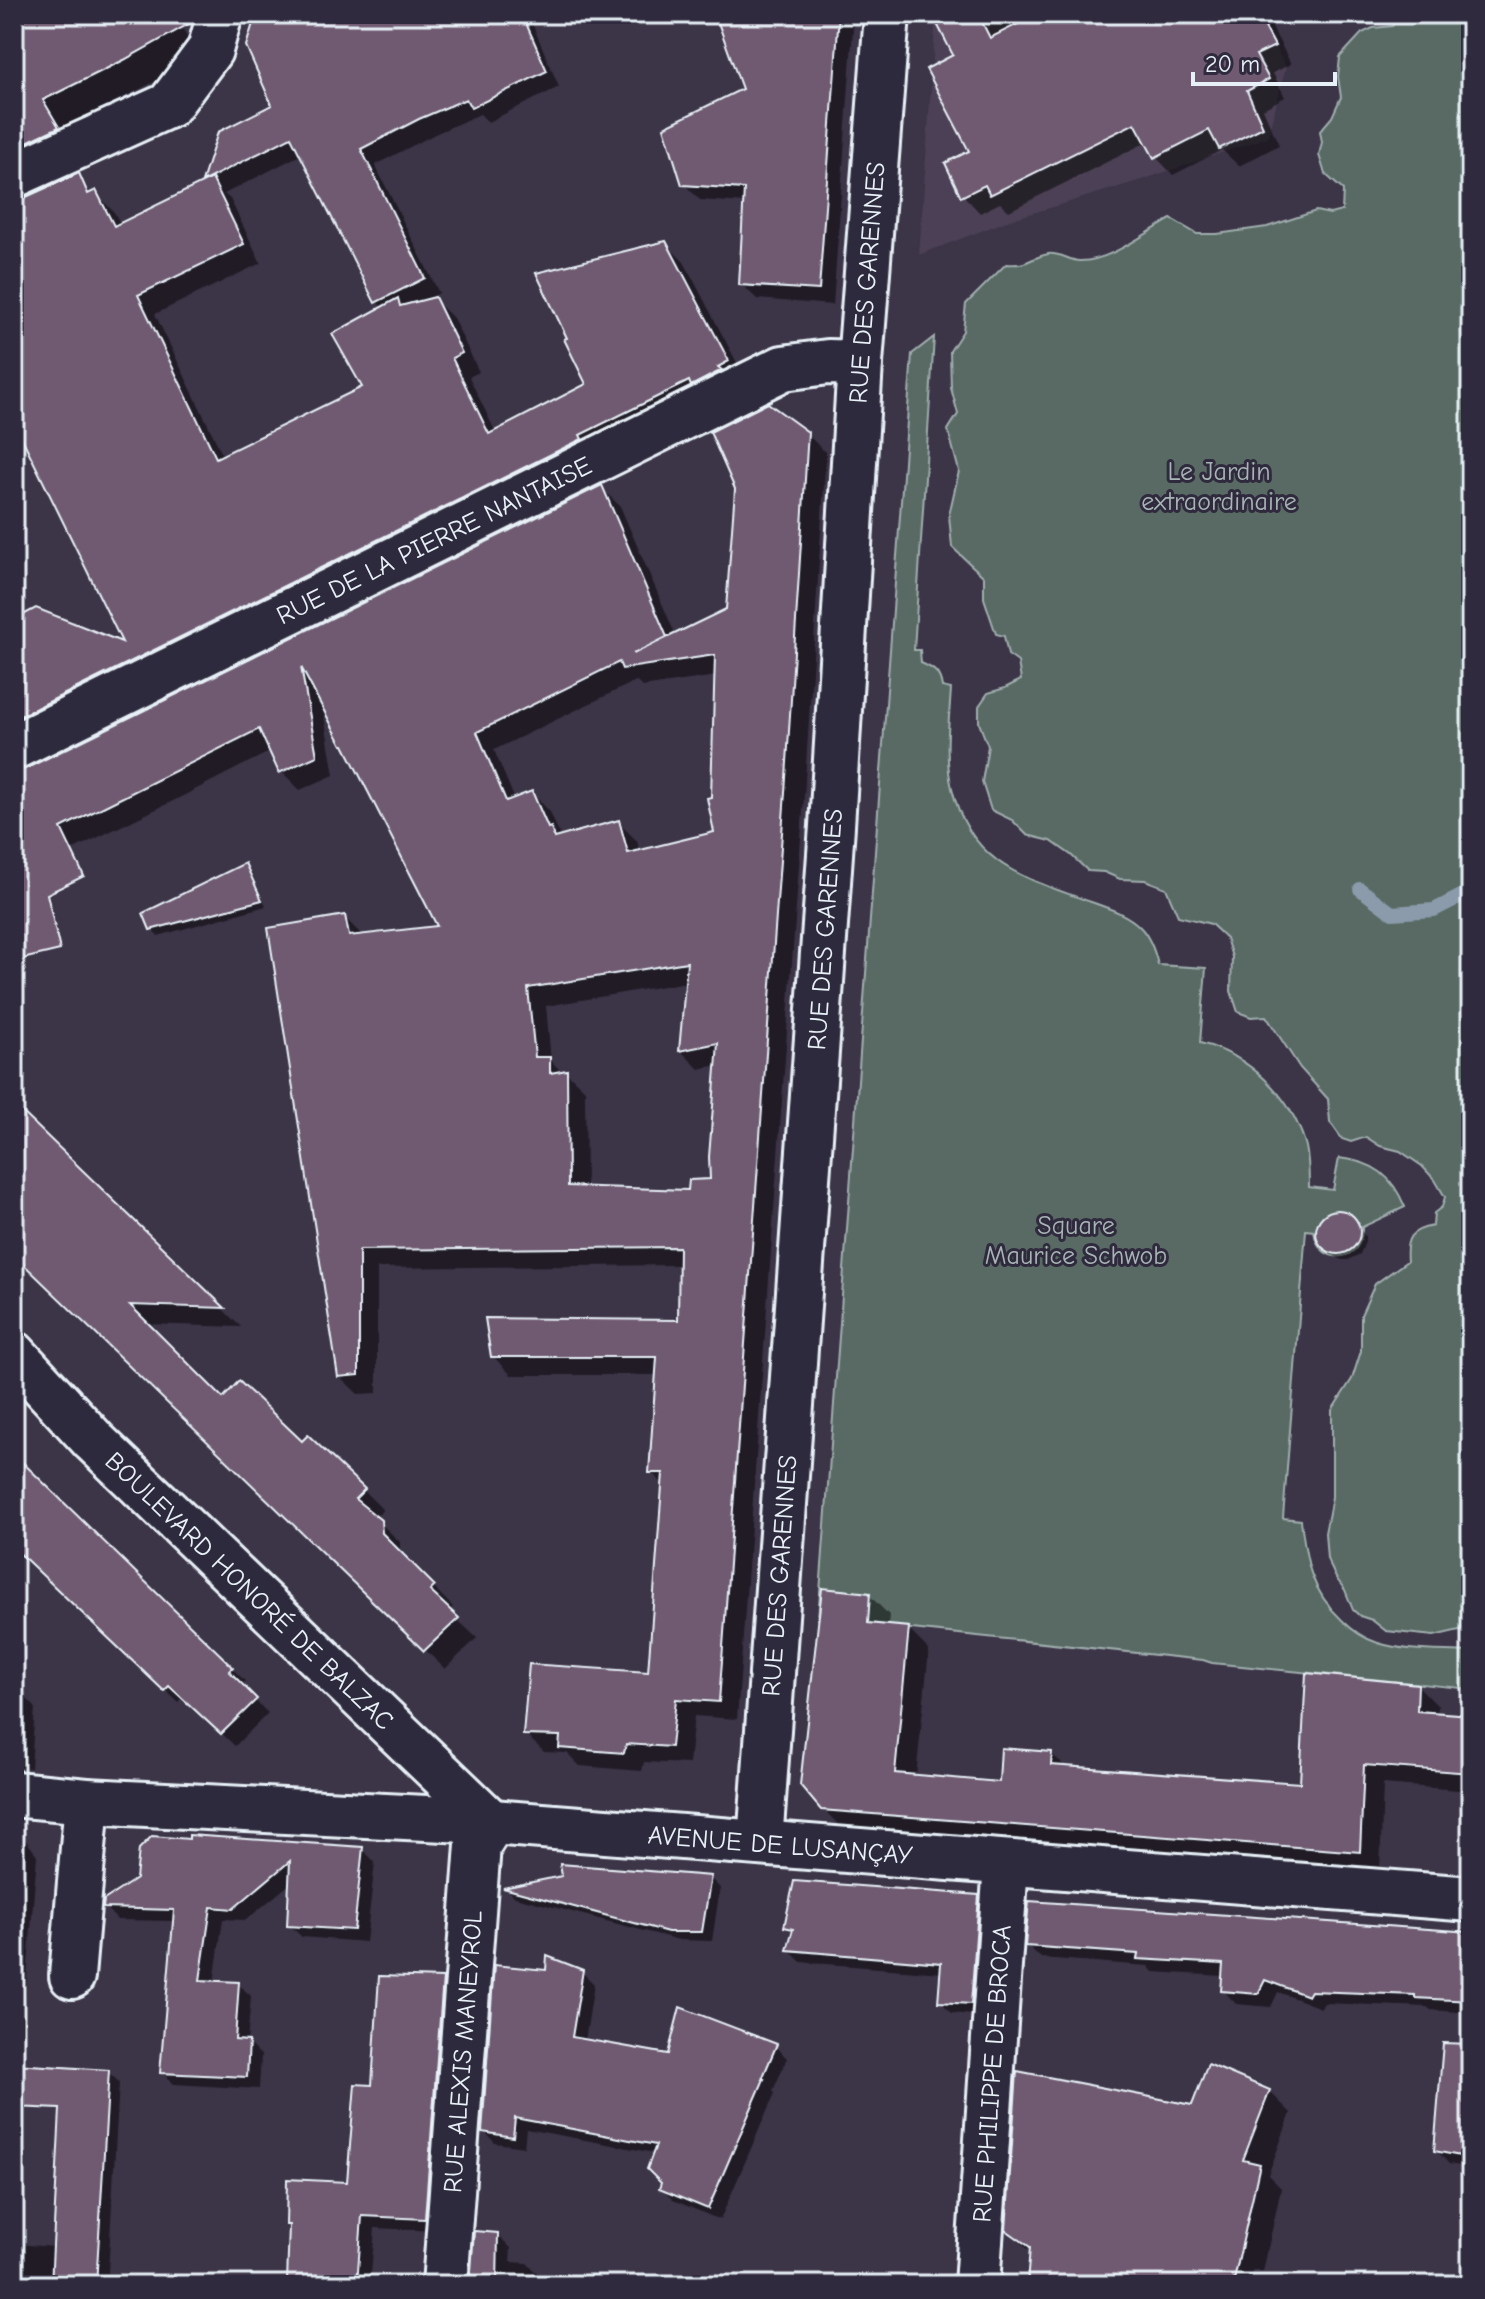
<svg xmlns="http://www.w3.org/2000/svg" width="1485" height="2299" font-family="'Comic Neue',sans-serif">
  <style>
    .built { fill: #4b3f54 }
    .park { fill: #596b64; stroke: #a0aeae; stroke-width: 2 }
    .shadow { fill: #0007; fill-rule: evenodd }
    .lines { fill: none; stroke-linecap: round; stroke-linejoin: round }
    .stream { stroke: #8b9bab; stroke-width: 14 }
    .building { fill: #6f5a71; stroke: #e8f1f8; stroke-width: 2; fill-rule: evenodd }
    .street-casing { stroke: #e8f1f8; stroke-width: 50 }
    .street { stroke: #2f2a3d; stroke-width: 44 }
    .labels { text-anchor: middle; stroke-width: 6; stroke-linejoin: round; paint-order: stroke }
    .street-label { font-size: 26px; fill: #e8f1f8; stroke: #2f2a3d }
    .park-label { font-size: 26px; fill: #a8b5b5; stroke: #2f2a3d }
  </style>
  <rect width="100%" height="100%" fill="#3c3447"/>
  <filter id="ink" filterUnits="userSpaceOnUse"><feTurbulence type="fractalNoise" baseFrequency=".0125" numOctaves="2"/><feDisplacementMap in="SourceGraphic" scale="16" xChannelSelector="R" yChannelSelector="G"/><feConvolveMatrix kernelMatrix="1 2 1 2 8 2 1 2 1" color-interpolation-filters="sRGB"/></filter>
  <g filter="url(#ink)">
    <polygon class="built" points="936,14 1258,14 1286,67 1268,137 1142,180 1010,220 919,255"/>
    <g class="park">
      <path d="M1414 14H1471V1633L1459 1630 1434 1636 1386 1631 1372 1620 1360 1616 1353 1610 1345 1590 1336 1578 1327 1559 1325 1533 1332 1497V1410L1352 1379 1361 1351V1315L1375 1284 1407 1261C1405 1238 1410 1230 1433 1226L1434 1213 1442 1207 1445 1197 1435 1180 1422 1166 1400 1151 1380 1146 1366 1137 1351 1142 1342 1139 1330 1122 1328 1099 1300 1068 1266 1016 1251 1017 1238 1012 1231 991 1232 957 1226 938 1211 924 1178 916 1166 888 1145 880 1120 879 1104 872 1088 871 1071 855 1051 841 1027 835 1012 820 991 810 982 782 988 746 979 723V706L988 693 1005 688 1021 680 1018 662 1008 655 1004 636 996 634 984 598V577L952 547 949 515 959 471 948 430 958 414 951 388 950 351 963 331 966 304 1006 264C1030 266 1028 258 1048 254 1058 252 1069 260 1079 261 1109 262 1145 233 1171 219L1197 234H1217L1267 227 1316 211 1330 214 1342 211 1343 190 1325 174 1319 155 1322 142 1320 131 1332 117 1341 97 1338 77 1340 57 1362 33 1373 28 1392 26 1399 17 1412 16Z"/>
      <path d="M934 337 914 650H920L921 663C935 669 940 673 942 687L951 689C949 722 944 756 952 788 970 865 1025 878 1091 902 1108 908 1127 914 1140 927 1150 937 1155 952 1158 965L1206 968 1200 1043C1249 1055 1290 1095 1305 1143 1309 1157 1309 1173 1309 1187L1333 1190 1339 1158C1374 1162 1392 1175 1405 1207L1362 1227C1364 1263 1318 1268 1314 1231L1306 1230 1283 1518 1301 1520C1306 1561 1310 1590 1342 1620 1352 1630 1365 1639 1378 1643 1407 1652 1441 1650 1471 1652V1689L1212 1663 1203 1660 818 1619 912 354Z"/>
    </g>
    <g class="shadow">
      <polygon points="14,14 174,14 187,36 196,61 66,126 82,153 14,194"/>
      <path d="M270 14H528L559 87 488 122 480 114 435 134 375 165 439 293 432 297 453 318 479 372 469 377 496 433 589 385 665 243 684 262 746 380 14 750V654L126 645 14 418V233L96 194 114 212 121 225 204 182 220 133 275 106ZM302 154 377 302 383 308 365 388 223 456 155 314 261 263 230 199 224 194Z"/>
      <polygon points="633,14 653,14 638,19"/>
      <polygon points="717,14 854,14 833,305 757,299 741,284 746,203 700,200 684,184 745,90"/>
      <polygon points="938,14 1009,14 1016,27 1042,14 1265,14 1291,64 1273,73 1285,97 1263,109 1279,145 1239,166 1222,150 1173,175 1156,157 1147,142 1009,211 1000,203 980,213 963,195 972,152 956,56"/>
      <path d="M807 434 826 453 804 797 737 1719 694 1716 689 1764 644 1762 642 1771 580 1766 567 1753 544 1752 525 1734 650 1674 664 1485 651 1472 658 1375H511L493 1356 680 1322 681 1265 377 1268V1393L358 1394 339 1376 344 917 364 937 440 927 348 749 322 704 334 775 300 790 281 771 271 751 173 801 51 860 14 855V773L26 771 601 488 620 506 676 636 728 610ZM716 676 713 798 717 834 640 852 637 841 618 822 561 838 550 812 532 793 515 800 494 750 636 681 642 687ZM687 982 681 1051 699 1069 718 1065 712 1181 690 1192 586 1189 585 1090 566 1072H562L551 1061 546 1006Z"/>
      <polygon points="244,865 250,871 266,906 158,936 152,929"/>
      <polygon points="14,1107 241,1327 146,1324 223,1400 302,1444 363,1490 383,1510 375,1518 400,1542 400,1554 453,1607 448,1611 477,1638 445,1669 14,1251"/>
      <polygon points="1337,1212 1351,1217 1365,1236 1365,1242 1360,1254 1348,1260 1342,1260 1330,1254 1323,1247 1317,1235 1320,1222 1324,1217"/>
      <polygon points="14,1456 245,1681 240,1686 268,1713 235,1746 183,1697 178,1702 14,1547"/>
      <polygon points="869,1595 889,1615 888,1627 908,1629 929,1650 916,1777 1001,1784 1052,1754 1066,1768 1302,1785 1418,1686 1438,1706 1437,1715 1471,1717 1471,1791 1383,1784 1380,1871 843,1829 822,1808"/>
      <polygon points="14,1693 22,1694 35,1707 31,1768 14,1767"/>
      <polygon points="14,1825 37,1855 18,2087 14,2087"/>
      <polygon points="362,1849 375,1862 366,1942 302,1937 289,1925 291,1883 246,1920 223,1919 214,1983 238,1984 251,1996 247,2043 261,2055 259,2089 174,2084 162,2072 175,1921 117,1920 105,1907 138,1880"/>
      <polygon points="565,1878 710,1878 720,1888 712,1941 679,1940 515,1897 507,1889"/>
      <polygon points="978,1897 990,1909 983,2016 952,2013 940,2001 942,1973 801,1962 789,1950 794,1933 786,1926"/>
      <polygon points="1471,1934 1471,2013 1431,2010 1427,2007 1324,2003 1321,2008 1278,1992 1271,2007 1236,2004 1223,1990 1224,1976 1153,1972 1148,1966 1041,1958 1027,1945"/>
      <polygon points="548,1972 582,1972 594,1984 585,2041 670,2056 775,2046 787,2058 773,2091 775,2093 720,2220 673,2200 661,2188 663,2182 655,2153 526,2129 524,2147 495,2143 484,2131"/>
      <polygon points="442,1980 455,1994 437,2231 375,2228 370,2285 292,2285 289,2281 349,2184 374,2087"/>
      <polygon points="108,2072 119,2082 108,2273 168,2277 176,2285 14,2285 14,2244 55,2247"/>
      <polygon points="1471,2088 1471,2168 1449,2164 1436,2150"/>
      <polygon points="1269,2091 1291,2113 1268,2175 1281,2188 1263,2272 1253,2270 1248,2285 1079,2285 1030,2252 1008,2230 1194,2107"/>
      <polygon points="498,2235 511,2248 510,2262 527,2263 540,2276 540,2285 472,2285"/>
    </g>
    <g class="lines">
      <polyline class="stream" points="1360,889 1392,913 1434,910 1471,891"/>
    </g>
    <g class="building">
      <polygon points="14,14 194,14 192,22 124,60 43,100 59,127 14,148"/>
      <polygon points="266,14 522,14 547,71 471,108 466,99 419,119 361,149 425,278 375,303 291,137 202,182 218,132 272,105 246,46 254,20"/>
      <polygon points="715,14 839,14 819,290 739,285 744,189 682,185 664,127 742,89"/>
      <polygon points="932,14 978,14 990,38 1038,14 1258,14 1275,46 1256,55 1269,79 1247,91 1263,127 1219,149 1209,130 1154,158 1135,123 990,195 985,185 961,197 945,163 969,151 926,69 953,55"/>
      <polygon points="79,173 88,194 96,190 114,226 212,178 244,244 138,295 216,458 362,387 332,334 398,298 400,306 435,297 462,353 452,358 489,434 586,384 564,339 567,338 536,273 666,241 729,361 718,367 722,370 691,386 689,381 580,435 582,439 14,719 14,646 21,616 36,608 122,642 14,422 14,200 24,198"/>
      <path d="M768 403 808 432 786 778 719 1702 676 1699 671 1747 626 1744 624 1753 559 1748 560 1736 523 1735 529 1664 648 1672 663 1473H649L657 1357H491L485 1318 678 1320 679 1247 359 1250V1375L338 1377 268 928 345 915 349 936 437 926 344 745H342L301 667 317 756 279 773 259 729 61 828 84 876 47 894 60 950 14 961V772L25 769 602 485 667 637 633 654 726 609 735 489 710 432ZM715 655 711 797 707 798 714 832 628 853 619 820 554 838 551 827 548 828 532 791 506 801 477 732 619 662 622 669ZM687 962 679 1051 718 1043 709 1157 710 1179 689 1180 688 1190 568 1186 567 1070 550 1073V1057H535L528 988Z"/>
      <polygon points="245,863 262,900 150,930 143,913"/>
      <polygon points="14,1104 225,1308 130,1305 223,1398 239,1381 302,1441 308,1435 365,1489 355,1499 381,1520 382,1533 435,1586 430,1591 459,1618 424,1651 14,1255"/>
      <circle cx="1338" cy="1232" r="22"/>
      <polygon points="14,1454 233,1667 229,1671 257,1699 221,1734 169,1686 164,1691 14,1548"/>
      <polygon points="822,1588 870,1593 868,1623 909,1627 895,1773 999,1782 1001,1748 1052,1752 1051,1765 1300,1783 1306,1673 1418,1684 1417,1711 1471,1715 1471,1773 1364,1765 1360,1852 821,1810 800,1785"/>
      <polygon points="189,1835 363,1847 354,1930 287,1926 290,1861 233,1909 211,1907 200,1980 239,1982 235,2040 249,2041 247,2077 160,2073 174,1910 103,1908 104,1900 136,1879 139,1849 152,1836 189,1839"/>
      <polygon points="560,1864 711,1876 702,1932 668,1932 503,1888 562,1876"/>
      <polygon points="794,1881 979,1895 971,2004 938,2002 941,1963 787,1950 793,1929 784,1927"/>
      <polygon points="1029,1901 1471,1932 1471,2001 1415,1998 1415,1995 1311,1991 1308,1996 1265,1980 1258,1994 1221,1991 1223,1964 1137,1959 1138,1954 1025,1946"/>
      <polygon points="547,1956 583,1970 572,2037 668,2054 680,2007 777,2044 762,2079 764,2079 708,2209 659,2189 661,2183 647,2169 656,2145 515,2118 513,2137 482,2132 494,1965 546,1970"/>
      <polygon points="379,1976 443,1978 425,2219 362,2216 357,2285 287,2282 289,2225 286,2225 287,2179 347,2182 355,2084 372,2085"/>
      <polygon points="1443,2043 1471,2044 1471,2158 1434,2151"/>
      <polygon points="14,2064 109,2070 96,2285 51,2285 60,2109 14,2107"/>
      <polygon points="1208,2064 1270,2090 1243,2160 1260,2164 1233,2285 1027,2285 1030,2247 1006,2230 1017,2071 1192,2105"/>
      <polygon points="474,2231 498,2233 497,2285 470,2285"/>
    </g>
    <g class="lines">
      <g class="street-casing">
        <g id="street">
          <polyline points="14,175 169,105 210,50 220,14"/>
          <path id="s1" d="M14 747 783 368 828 362 860 363"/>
          <path id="s2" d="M14 1354 94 1441 492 1823"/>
          <path id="s3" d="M14 1794 87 1801 466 1820 1471 1899"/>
          <path id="s4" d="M760 1843 832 826 860 363 887 14"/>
          <polyline points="72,1976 87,1801"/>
          <path id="s5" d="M445 2285 478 1845 492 1823"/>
          <path id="s6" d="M977 2285 1006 1864"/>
        </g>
      </g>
      <use href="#street" class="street"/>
    </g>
  </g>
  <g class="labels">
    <g class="street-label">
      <text dy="9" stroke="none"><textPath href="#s4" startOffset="1564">RUE DES GARENNES</textPath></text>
      <text dy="9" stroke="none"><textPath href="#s1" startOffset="468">RUE DE LA PIERRE NANTAISE</textPath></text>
      <text dy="9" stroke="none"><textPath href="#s4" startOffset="916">RUE DES GARENNES</textPath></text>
      <text dy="9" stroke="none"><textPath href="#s4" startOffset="268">RUE DES GARENNES</textPath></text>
      <text dy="9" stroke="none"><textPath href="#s2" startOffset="334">BOULEVARD HONORÉ DE BALZAC</textPath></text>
      <text dy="9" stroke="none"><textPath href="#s3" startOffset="768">AVENUE DE LUSANÇAY</textPath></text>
      <text dy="9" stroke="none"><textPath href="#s5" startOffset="234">RUE ALEXIS MANEYROL</textPath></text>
      <text dy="9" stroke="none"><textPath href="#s6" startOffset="212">RUE PHILIPPE DE BROCA</textPath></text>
    </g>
    <g class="park-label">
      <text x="1219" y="480">Le Jardin<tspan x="1219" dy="30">extraordinaire</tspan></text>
      <text x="1076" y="1234">Square<tspan x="1076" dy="30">Maurice Schwob</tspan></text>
    </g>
  </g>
  <rect width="1485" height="2299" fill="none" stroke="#2f2a3d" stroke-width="48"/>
  <rect x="24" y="24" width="1437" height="2251" fill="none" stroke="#e8f1f8" stroke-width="3" filter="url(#ink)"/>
  <path d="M1193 72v12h142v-12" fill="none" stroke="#e8f1f8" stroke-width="4"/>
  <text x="1205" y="72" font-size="24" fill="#e8f1f8" stroke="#2f2a3d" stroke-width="6" paint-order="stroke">20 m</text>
</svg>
